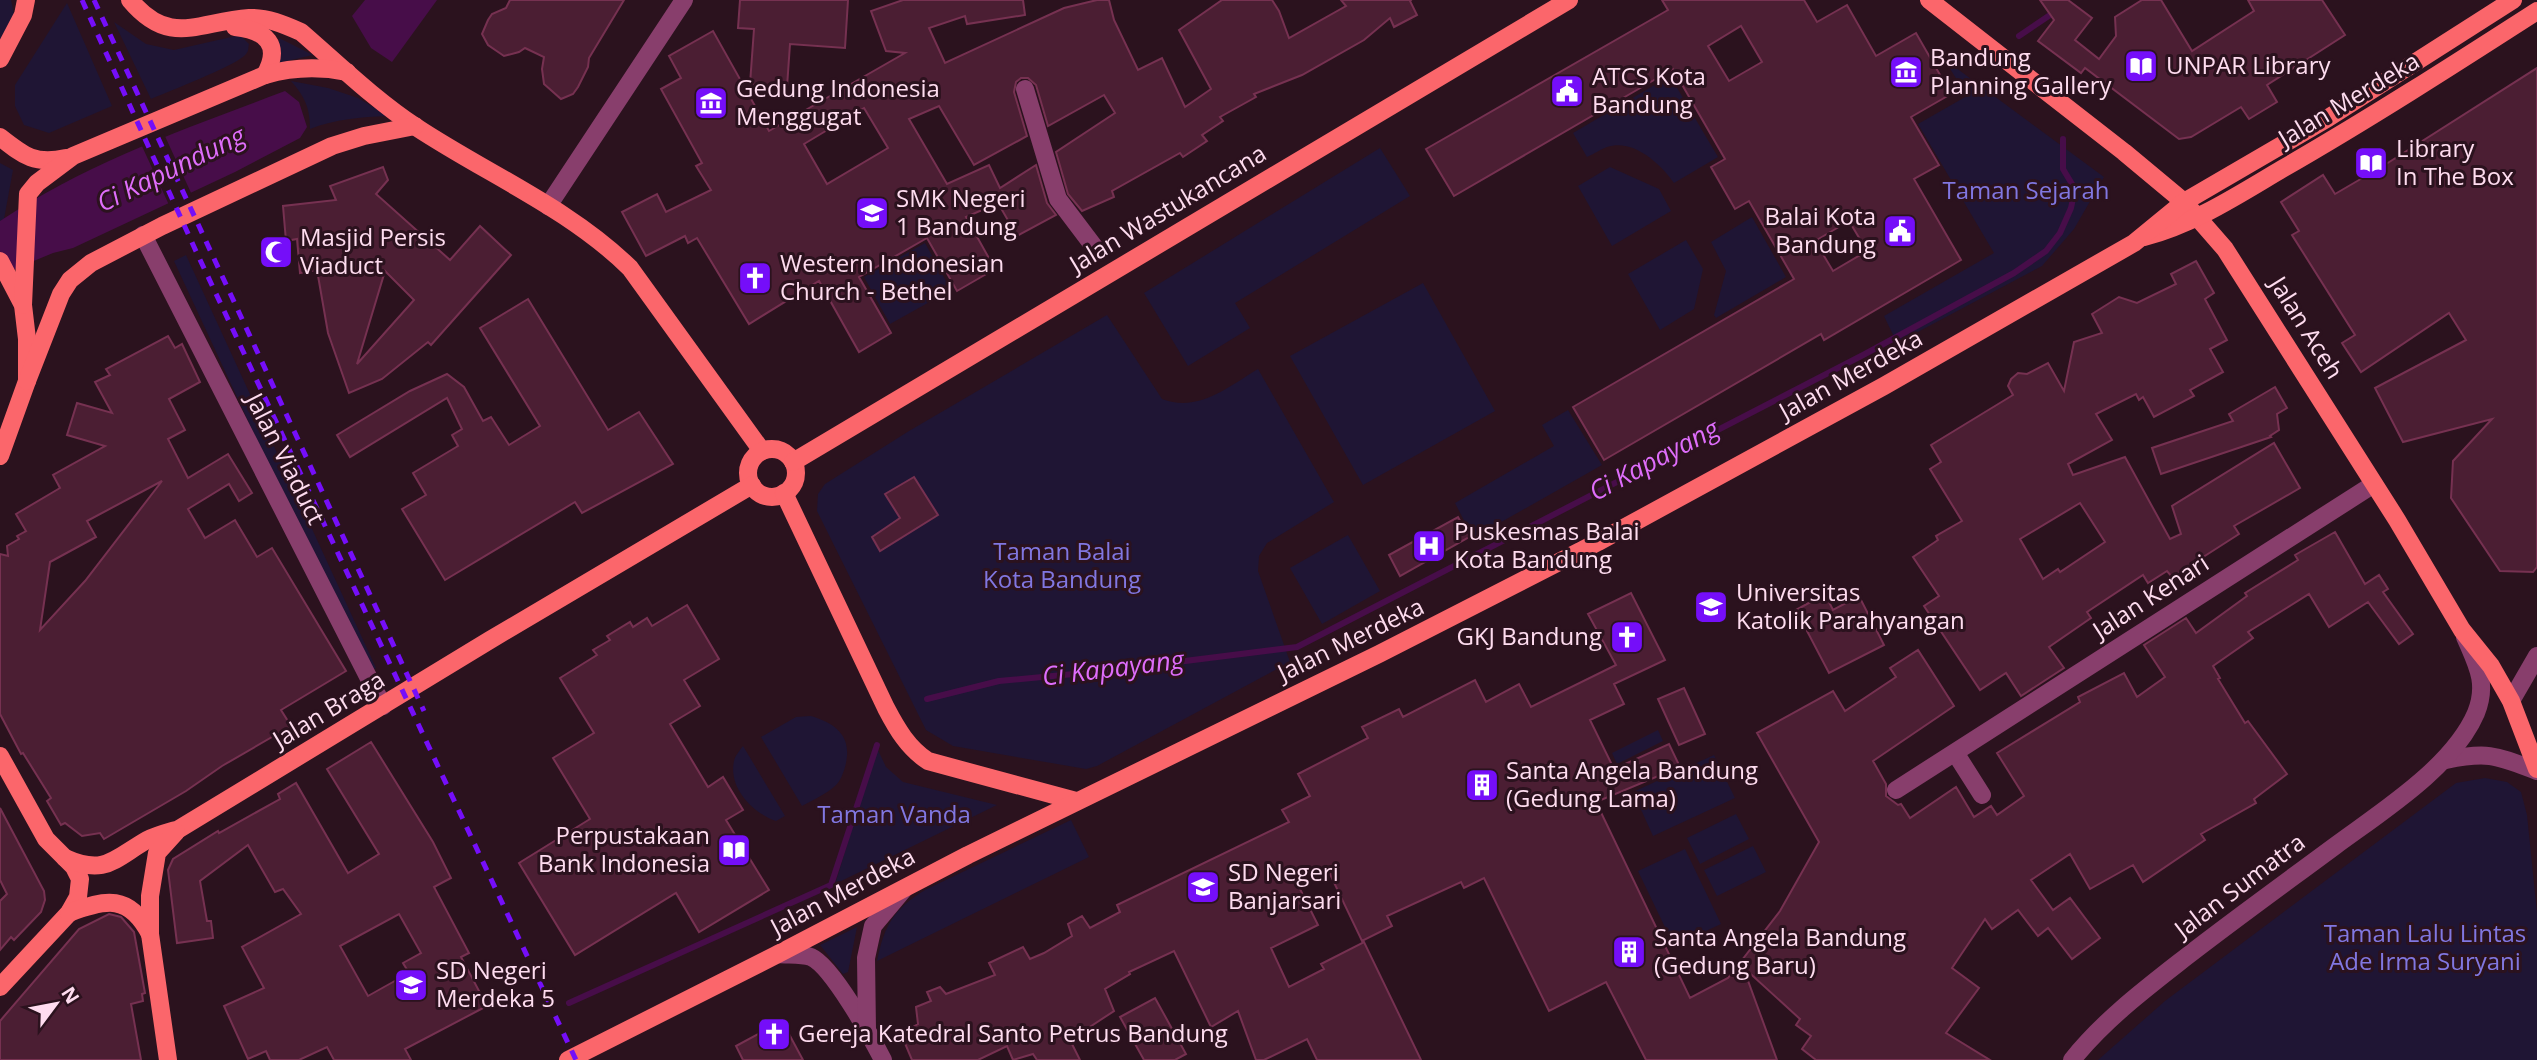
<svg xmlns="http://www.w3.org/2000/svg" width="2537" height="1060" font-family="'Open Sans',sans-serif">
  <style>
    .green { fill: #1f1534 }
    .water { fill: #470d49 }
    .pier { fill: #2b121e }
    .lines { fill: none; stroke-linecap: round; stroke-linejoin: round }
    .stream { stroke: #470d49; stroke-width: 6 }
    .building { fill: #4b1e33; stroke: #763151; stroke-width: 2; fill-rule: evenodd }
    .minor { stroke: #883e6c; stroke-width: 18 }
    .major { stroke: #fb666b; stroke-width: 18 }
    .rail { stroke: #750ef9; stroke-width: 5; stroke-dasharray: 10 9; stroke-linecap: butt }
    .labels { text-anchor: middle; stroke-width: 6; stroke-linejoin: round; paint-order: stroke }
    .poi-label { font-size: 24px; fill: #fedcef; stroke: #2b121e; text-anchor: start }
    .street-label { font-size: 24px; fill: #fedcef; stroke: #2b121e }
    .park-label { font-size: 24px; fill: #8177e1; stroke: #2b121e }
    .water-label { font-size: 26px; font-style: italic; fill: #df6dfb; stroke: #2b121e }
  </style>
  <rect width="100%" height="100%" fill="#2b121e"/>
  <g class="green">
    <polygon points="0,0 11,0 14,14 0,51"/>
    <polygon points="67,3 112,106 49,133 24,125 15,106 15,85"/>
    <path d="M114 22 146 44 174 50 240 35 249 44C248 48 249 51 246 54 238 65 167 92 151 99Z"/>
    <polygon points="279,38 313,55 278,63"/>
    <polygon points="1944,59 2104,177 2074,229 2042,266 1897,343 1884,316 1994,253 1918,124 1967,96"/>
    <path d="M1670 76 1718 157 1674 183C1661 164 1633 138 1607 147 1601 149 1594 154 1587 157L1573 133Z"/>
    <path d="M291 81 328 88 358 98 388 116C361 117 335 119 310 129 310 108 305 97 291 81Z"/>
    <polygon points="1380,148 1410,196 1235,303 1250,328 1188,366 1144,293"/>
    <polygon points="0,163 13,170 4,219 0,221"/>
    <polygon points="1610,167 1659,189 1671,211 1612,246 1578,186"/>
    <polygon points="1752,217 1786,277 1716,318 1714,315 1726,271 1711,242"/>
    <polygon points="1686,240 1703,269 1694,309 1660,330 1628,274"/>
    <polygon points="925,243 951,290 890,324 864,277"/>
    <polygon points="186,255 376,668 365,673 174,261"/>
    <polygon points="1423,283 1495,411 1363,485 1290,356"/>
    <path d="M1107 315 1162 399C1198 413 1228 387 1258 369L1334 502 1267 543 1259 556 1258 571 1290 662 1097 766 1086 769 953 746 926 730 817 511 818 494 825 484 909 431Z"/>
    <polygon points="1568,410 1602,465 1473,538 1455,503 1554,446 1542,425"/>
    <polygon points="1348,535 1380,591 1322,624 1290,568"/>
    <path d="M811 716C838 724 853 738 845 767 843 774 840 782 835 786 826 794 813 800 802 806L761 737 796 717Z"/>
    <polygon points="1658,730 1663,741 1617,764 1612,753"/>
    <path d="M743 746 785 816 776 821C753 813 728 788 734 761 735 756 740 750 743 746Z"/>
    <polygon points="877,748 886,767 903,782 997,805 835,884"/>
    <polygon points="1714,755 1735,798 1653,836 1633,792"/>
    <polygon points="2485,778 2507,782 2521,792 2527,815 2537,913 2537,1060 2098,1060 2165,1001 2456,783"/>
    <polygon points="1736,814 1749,839 1700,864 1687,838"/>
    <path d="M1071 820 1089 857 877 961C884 925 894 909 925 890Z"/>
    <polygon points="1753,846 1766,872 1717,896 1704,870"/>
    <polygon points="1685,849 1721,924 1674,946 1638,871"/>
    <polygon points="857,927 848,972 843,974 820,945"/>
  </g>
  <g class="water">
    <polygon points="365,0 437,0 392,62 371,48 352,16"/>
    <path d="M285 91 299 102 307 127 300 138 235 172 73 248 53 253 0 275V221C88 162 187 128 285 91Z"/>
  </g>
  <polygon class="pier" points="164,134 192,195 169,205 141,144"/>
  <g class="lines">
    <g class="stream">
      <polyline points="2019,36 2056,11"/>
      <polyline points="927,699 999,681 1105,671 1297,647 1865,354 2014,273 2046,251 2060,233 2071,208 2075,189 2063,169 2063,139"/>
      <polyline points="569,1003 831,885 877,745"/>
    </g>
  </g>
  <g class="building">
    <polygon points="510,0 624,0 589,58 588,67 578,87 573,94 561,99 544,84 542,69 544,57 525,48 519,52 504,56 488,45 482,34 488,20 492,14 506,8"/>
    <polygon points="740,0 848,0 845,48 790,44 787,87 750,84 754,29 738,28"/>
    <path d="M903 0H1023L1025 15 967 24 965 16 929 28 945 63 1064 8 1097 0H1109L1114 20 1138 70 1162 58 1185 107 1211 89 1179 30 1222 0H1272L1279 11 1289 38 1346 6 1341 0H1411L1410 1 1417 15 1394 27 1390 18 1364 40 1302 75 1254 94 1256 97 1220 117 1223 121 1202 135 1207 141 1183 157 1180 153 1112 191 1114 197 1082 211 1068 194 1056 152 1115 113 1104 95 1048 126 1036 85 1028 78H1021L1016 82 1014 92 1027 136 974 165 939 106 909 119 947 184 989 165 1000 188 1036 165 1047 203 1056 215 1017 236 998 203 966 217 995 269 957 291 927 238 859 277 891 333 859 352 819 281 749 324 697 238 688 243 685 236 646 256 622 212 657 194 666 212 711 190 696 166 702 163 661 89 681 78 669 56 713 31 769 131 905 53 886 51 871 11ZM864 108 888 148 827 184 804 144Z"/>
    <path d="M1662 0H1804L1817 22 1847 5 1876 56 1916 33 1951 94 1911 117 1939 165 1914 179 1961 260 1824 340 1821 334 1604 460 1573 407 1794 279 1749 201 1735 209 1711 167 1725 159 1673 69 1454 196 1426 149 1668 10ZM1741 26 1762 62 1729 81 1708 46ZM1849 221 1867 251 1833 271 1815 241Z"/>
    <polygon points="2040,0 2068,0 2092,18 2075,40 2099,59 2116,36 2115,17 2142,0 2161,0 2192,51 2254,11 2248,0 2322,0 2345,35 2267,85 2277,102 2249,119 2241,107 2191,137 2179,139 2085,68 2081,73 2038,41 2054,20"/>
    <polygon points="2537,68 2537,567 2533,572 2500,571 2451,498 2453,461 2492,419 2403,442 2375,388 2466,340 2449,313 2361,372 2342,343 2355,335 2292,235 2299,231 2281,202 2323,175 2335,194 2383,166"/>
    <path d="M383 167 388 180 376 194 450 260 480 226 511 255 431 345 428 342 382 379 349 393 328 333 317 270 300 273 297 239 286 241 283 206 336 200 330 186ZM385 271 414 300 357 364Z"/>
    <path d="M2196 261 2214 293 2205 299 2227 340 2210 349 2223 372 2190 390 2194 396 2154 417 2143 397 2139 400 2136 394 2096 414 2112 440 2068 464 2073 475 2125 457 2170 539 2181 534 2172 506 2274 443 2300 488 2234 526 2239 534 2172 577 2167 571 2148 583 2143 575 2087 612 2091 618 2049 647 2064 668 2021 696 2006 673 1980 690 1924 606 1939 596 1913 557 1938 540 1936 536 1962 521 1930 469 1941 462 1931 445 2013 395 2008 386 2011 379 2018 373 2027 374 2048 363 2064 391 2074 342 2102 333 2092 314 2119 297 2137 303 2176 284 2171 274ZM2080 503 2105 542 2060 572 2058 569 2043 579 2020 539Z"/>
    <polygon points="528,299 608,430 639,412 673,464 582,513 575,502 445,580 402,509 426,495 413,473 458,446 452,435 462,429 447,398 350,457 337,435 410,391 447,374 464,387 483,421 491,417 509,445 540,426 480,328"/>
    <path d="M168 336 175 348 182 344 200 382 169 399 185 430 168 439 188 478 228 454 252 493 239 501 229 484 188 509 205 538 235 520 257 557 272 548 346 671 281 710 291 726 222 766 186 791 104 839 100 833 82 836 65 823 61 825 47 801 51 798 23 753 21 754 0 714V554L8 556 7 546 19 539 17 536 26 531 16 514 60 488 53 475 105 446 67 435 77 403 112 413 95 382 110 375 106 369ZM162 481 85 581 40 630 50 562 96 537 87 521Z"/>
    <polygon points="2275,387 2287,408 2277,414 2279,430 2270,436 2271,437 2161,474 2152,448 2233,421 2229,414"/>
    <polygon points="914,477 938,515 880,551 872,537 900,518 885,494"/>
    <polygon points="1458,517 1469,537 1400,576 1389,555"/>
    <polygon points="2335,532 2365,584 2379,575 2388,589 2383,592 2413,634 2399,644 2368,602 2329,627 2309,594 2248,632 2253,638 2213,666 2220,678 2218,679 2245,723 2248,721 2287,774 2254,799 2256,803 2201,834 2205,840 2143,882 2133,865 2090,889 2070,854 2031,880 2053,910 2070,898 2100,938 2072,959 2048,928 2038,936 2018,910 1992,929 1985,919 1952,968 1979,988 1946,1033 1990,1060 1816,1060 1802,1049 1811,1036 1796,1025 1800,1019 1743,967 1777,1060 1646,1060 1606,982 1549,1011 1484,878 1464,888 1461,882 1387,916 1392,926 1362,941 1329,872 1299,887 1318,925 1271,948 1289,987 1324,969 1321,964 1364,942 1421,1060 1317,1060 1307,1039 1264,1060 1256,1060 1238,1011 1211,1027 1174,951 1129,972 1130,974 1105,989 1114,1011 1070,1040 1080,1060 1037,1060 1033,1054 1013,1060 1007,1046 978,1060 912,1060 901,1034 918,1024 916,1007 931,1001 927,992 940,987 946,994 995,975 989,963 1023,947 1030,959 1044,953 1072,936 1068,924 1082,916 1090,928 1120,912 1117,905 1289,822 1282,810 1310,796 1298,774 1368,738 1362,727 1399,709 1403,717 1475,680 1486,702 1519,684 1531,707 1616,665 1588,614 1631,593 1665,660 1614,684 1624,704 1590,720 1614,769 1669,744 1680,767 1596,802 1690,998 1728,978 1780,911 1819,842 1757,733 1833,691 1845,711 1896,677 1890,668 1918,650 1954,706 1873,761 1886,784 1886,796 1898,805 1901,804 1910,818 1956,787 1974,817 1991,806 1997,815 2024,796 1997,753 2080,702 2078,697 2124,673 2137,697 2165,677 2144,645 2186,618 2196,633 2247,596 2245,593 2298,560 2295,555"/>
    <polygon points="1825,594 1833,610 1859,596 1884,645 1829,673 1796,610"/>
    <polygon points="687,605 719,659 684,680 700,706 670,724 708,787 723,777 743,810 726,820 769,890 699,932 676,893 575,955 519,863 590,819 553,758 594,733 560,678 597,655 593,650 610,640 607,636 630,622 633,627 647,618 652,626"/>
    <polygon points="1684,688 1705,734 1679,745 1658,699"/>
    <path d="M371 742 433 842 451 878 434 887 469 953 461 957 487 1006 405 1049 411 1060H334L327 1047 299 1060H270L266 1051 248 1059 224 1006 264 988 242 947 301 914 283 889 275 892 248 845 200 881 207 921H211L213 938 177 943 168 870 173 859 218 831 219 833 280 799 278 794 296 783 348 873 379 854 327 769ZM399 914 421 953 403 963 409 973 368 996 340 946Z"/>
    <polygon points="0,808 44,891 45,900 41,912 14,940 11,937 0,950 0,901 7,894 0,880"/>
    <polygon points="109,914 121,917 134,932 145,993 142,994 143,1001 131,1004 141,1060 0,1060 0,1021 79,929"/>
    <polygon points="1155,998 1186,1054 1175,1060 1144,1060 1120,1017"/>
    <polygon points="782,1021 803,1060 743,1060 736,1046"/>
  </g>
  <g class="lines">
    <g class="minor">
      <polyline points="1025,89 1058,199 1095,248"/>
      <polyline points="548,206 684,0"/>
      <polyline points="143,235 383,706"/>
      <polyline points="2511,701 2537,656"/>
      <polyline points="1956,754 1982,795"/>
      <path d="M2446 760C2489 751 2497 756 2537 771"/>
      <polyline points="1896,790 2374,484"/>
      <path d="M778 954C788 955 802 954 811 957 832 966 872 1038 883 1060"/>
      <polyline points="867,1030 866,958 873,926 904,889"/>
      <path d="M2072 1060C2104 1020 2145 989 2186 957 2235 919 2285 883 2335 846 2381 812 2453 767 2476 713 2488 683 2477 665 2465 637"/>
    </g>
    <g class="major">
      <path d="M130 0C170 48 199 21 249 18 267 17 285 25 301 32 338 64 375 100 416 127 487 174 569 208 630 268L762 451"/>
      <polyline points="1929,0 2124,152 2184,202 2225,249 2397,520 2462,630 2491,666 2511,701 2537,769"/>
      <path d="M235 27C266 30 282 45 265 75"/>
      <polyline points="0,59 23,15 26,0"/>
      <path d="M0 137C24 156 35 165 66 158"/>
      <path d="M2144 237C2194 224 2238 195 2282 169 2369 119 2453 65 2537 11"/>
      <polyline points="0,261 23,305 27,339 27,381 0,456"/>
      <path d="M23 305 28 194 37 183 73 156 265 75C293 67 318 66 347 72"/>
      <polyline points="27,381 61,294 70,280 91,263 162,226 332,146 364,136 415,126"/>
      <circle cx="772" cy="473" r="24"/>
      <polyline points="793,462 1569,0"/>
      <path d="M784 493 886 708C897 729 908 748 928 761L1076 801"/>
      <polyline points="0,756 46,839 74,867 80,879 78,897 69,913 0,987"/>
      <path d="M65 858C105 876 114 859 147 840 157 835 169 832 179 829L490 640 752 485"/>
      <path d="M69 913C106 899 129 894 150 934"/>
      <polyline points="168,1060 150,934 150,896 157,853 176,832"/>
      <polyline points="568,1060 778,954 968,855 1379,654 1598,542 1884,386 2134,243 2184,202 2328,118 2513,0"/>
    </g>
    <g class="rail">
      <polyline points="82,0 195,249 576,1060"/>
      <polyline points="94,0 424,711"/>
    </g>
  </g>
  <defs>
    <g id="library-square" transform="scale(1.75)"><rect x="-9" y="-9" width="18" height="18" rx="4" fill="#750ef9" stroke="#2b121e"/><path d="M-6-4Q-3-5.5-.7-3.5V5Q-3 3-6 4ZM6-4Q3-5.5 .7-3.5V5Q3 3 6 4Z" fill="#fff"/></g>
    <g id="museum-square" transform="scale(1.75)"><rect x="-9" y="-9" width="18" height="18" rx="4" fill="#750ef9" stroke="#2b121e"/><path d="M0-6L6-3V-2H-6V-3ZM-5-1h2V3h-2ZM-1-1h2V3h-2ZM3-1h2V3H3ZM-6 4H6V6H-6Z" fill="#fff"/></g>
    <g id="civic-square" transform="scale(1.75)"><rect x="-9" y="-9" width="18" height="18" rx="4" fill="#750ef9" stroke="#2b121e"/><path d="M-.6-6.5H3V-4.5H.6V-3L4-1V1h2V6H-6V1h2V-1L-.6-3ZM-1.2 2.5V6h2.4V2.5Z" fill="#fff"/></g>
    <g id="school-square" transform="scale(1.75)"><rect x="-9" y="-9" width="18" height="18" rx="4" fill="#750ef9" stroke="#2b121e"/><path d="M0-5L7-2L0 1L-7-2ZM-4 1L0 2.5L4 1V4Q0 6-4 4Z" fill="#fff"/></g>
    <g id="mosque-square" transform="scale(1.75)"><rect x="-9" y="-9" width="18" height="18" rx="4" fill="#750ef9" stroke="#2b121e"/><path d="M3.5-4.9A6 6 0 1 0 3.5 4.9A5 5 0 1 1 3.5-4.9Z" fill="#fff"/></g>
    <g id="church-square" transform="scale(1.75)"><rect x="-9" y="-9" width="18" height="18" rx="4" fill="#750ef9" stroke="#2b121e"/><path d="M-1.2-6h2.4v3.5h3.3v2.4h-3.3V6h-2.4V-.1h-3.3v-2.4h3.3Z" fill="#fff"/></g>
    <g id="hospital-square" transform="scale(1.75)"><rect x="-9" y="-9" width="18" height="18" rx="4" fill="#750ef9" stroke="#2b121e"/><path d="M-5-5h3v3.5h4V-5h3V5h-3V1.5h-4V5h-3Z" fill="#fff"/></g>
    <g id="university-square" transform="scale(1.75)"><rect x="-9" y="-9" width="18" height="18" rx="4" fill="#750ef9" stroke="#2b121e"/><path d="M0-5L7-2L0 1L-7-2ZM-4 1L0 2.5L4 1V4Q0 6-4 4Z" fill="#fff"/></g>
    <g id="building-square" transform="scale(1.75)"><rect x="-9" y="-9" width="18" height="18" rx="4" fill="#750ef9" stroke="#2b121e"/><path d="M-4-6H4V6H1V3H-1V6H-4ZM-2.5-4.3h1.7v1.8h-1.7ZM.8-4.3h1.7v1.8H.8ZM-2.5-1h1.7V.8h-1.7ZM.8-1h1.7V.8H.8Z" fill="#fff"/></g>
  </defs>
  <g fill-rule="evenodd">
    <use href="#library-square" x="2141" y="66"/>
    <use href="#museum-square" x="1906" y="72"/>
    <use href="#civic-square" x="1567" y="91"/>
    <use href="#museum-square" x="711" y="103"/>
    <use href="#library-square" x="2371" y="163"/>
    <use href="#school-square" x="872" y="213"/>
    <use href="#civic-square" x="1900" y="231"/>
    <use href="#mosque-square" x="276" y="252"/>
    <use href="#church-square" x="755" y="278"/>
    <use href="#hospital-square" x="1429" y="546"/>
    <use href="#university-square" x="1711" y="607"/>
    <use href="#church-square" x="1627" y="637"/>
    <use href="#building-square" x="1482" y="785"/>
    <use href="#library-square" x="734" y="850"/>
    <use href="#school-square" x="1203" y="887"/>
    <use href="#building-square" x="1629" y="952"/>
    <use href="#school-square" x="411" y="985"/>
    <use href="#church-square" x="774" y="1034"/>
  </g>
  <g class="labels">
    <g class="poi-label">
      <text x="1930" y="66">Bandung<tspan x="1930" dy="28">Planning Gallery</tspan></text>
      <text x="2166" y="74">UNPAR Library</text>
      <text x="1592" y="85">ATCS Kota<tspan x="1592" dy="28">Bandung</tspan></text>
      <text x="736" y="97">Gedung Indonesia<tspan x="736" dy="28">Menggugat</tspan></text>
      <text x="2396" y="157">Library<tspan x="2396" dy="28">In The Box</tspan></text>
      <text x="896" y="207">SMK Negeri<tspan x="896" dy="28">1 Bandung</tspan></text>
      <text x="1876" y="225" text-anchor="end">Balai Kota<tspan x="1876" dy="28">Bandung</tspan></text>
      <text x="300" y="246">Masjid Persis<tspan x="300" dy="28">Viaduct</tspan></text>
      <text x="780" y="272">Western Indonesian<tspan x="780" dy="28">Church - Bethel</tspan></text>
      <text x="1454" y="540">Puskesmas Balai<tspan x="1454" dy="28">Kota Bandung</tspan></text>
      <text x="1736" y="601">Universitas<tspan x="1736" dy="28">Katolik Parahyangan</tspan></text>
      <text x="1602" y="645" text-anchor="end">GKJ Bandung</text>
      <text x="1506" y="779">Santa Angela Bandung<tspan x="1506" dy="28">(Gedung Lama)</tspan></text>
      <text x="710" y="844" text-anchor="end">Perpustakaan<tspan x="710" dy="28">Bank Indonesia</tspan></text>
      <text x="1228" y="881">SD Negeri<tspan x="1228" dy="28">Banjarsari</tspan></text>
      <text x="1654" y="946">Santa Angela Bandung<tspan x="1654" dy="28">(Gedung Baru)</tspan></text>
      <text x="436" y="979">SD Negeri<tspan x="436" dy="28">Merdeka 5</tspan></text>
      <text x="798" y="1042">Gereja Katedral Santo Petrus Bandung</text>
    </g>
    <g class="street-label">
      <text transform="translate(2349 100) rotate(-31)" y="8">Jalan Merdeka</text>
      <text transform="translate(1168 209) rotate(-31)" y="8">Jalan Wastukancana</text>
      <text transform="translate(2306 328) rotate(58)" y="8">Jalan Aceh</text>
      <text transform="translate(1851 375) rotate(-29)" y="8">Jalan Merdeka</text>
      <text transform="translate(285 459) rotate(63)" y="8">Jalan Viaduct</text>
      <text transform="translate(2151 597) rotate(-33)" y="8">Jalan Kenari</text>
      <text transform="translate(1351 640) rotate(-26)" y="8">Jalan Merdeka</text>
      <text transform="translate(329 710) rotate(-31)" y="8">Jalan Braga</text>
      <text transform="translate(2240 886) rotate(-37)" y="8">Jalan Sumatra</text>
      <text transform="translate(843 892) rotate(-28)" y="8">Jalan Merdeka</text>
    </g>
    <g class="park-label">
      <text x="2026" y="199">Taman Sejarah</text>
      <text x="1062" y="560">Taman Balai<tspan x="1062" dy="28">Kota Bandung</tspan></text>
      <text x="894" y="823">Taman Vanda</text>
      <text x="2425" y="942">Taman Lalu Lintas<tspan x="2425" dy="28">Ade Irma Suryani</tspan></text>
    </g>
    <g class="water-label">
      <text transform="translate(171 169) rotate(-26)" y="9">Ci Kapundung</text>
      <text transform="translate(1654 460) rotate(-28)" y="9">Ci Kapayang</text>
      <text transform="translate(1113 668) rotate(-7)" y="9">Ci Kapayang</text>
    </g>
  </g>
  <g transform="translate(56 1004) rotate(58)" stroke="#2b121e" stroke-width="5" paint-order="stroke">
  <path d="M0-5L12 26L0 18L-12 26Z" fill="#fedcef"/>
  <text y="-10" font-size="19" font-weight="bold" text-anchor="middle" fill="#fedcef">N</text>
  </g>
</svg>
